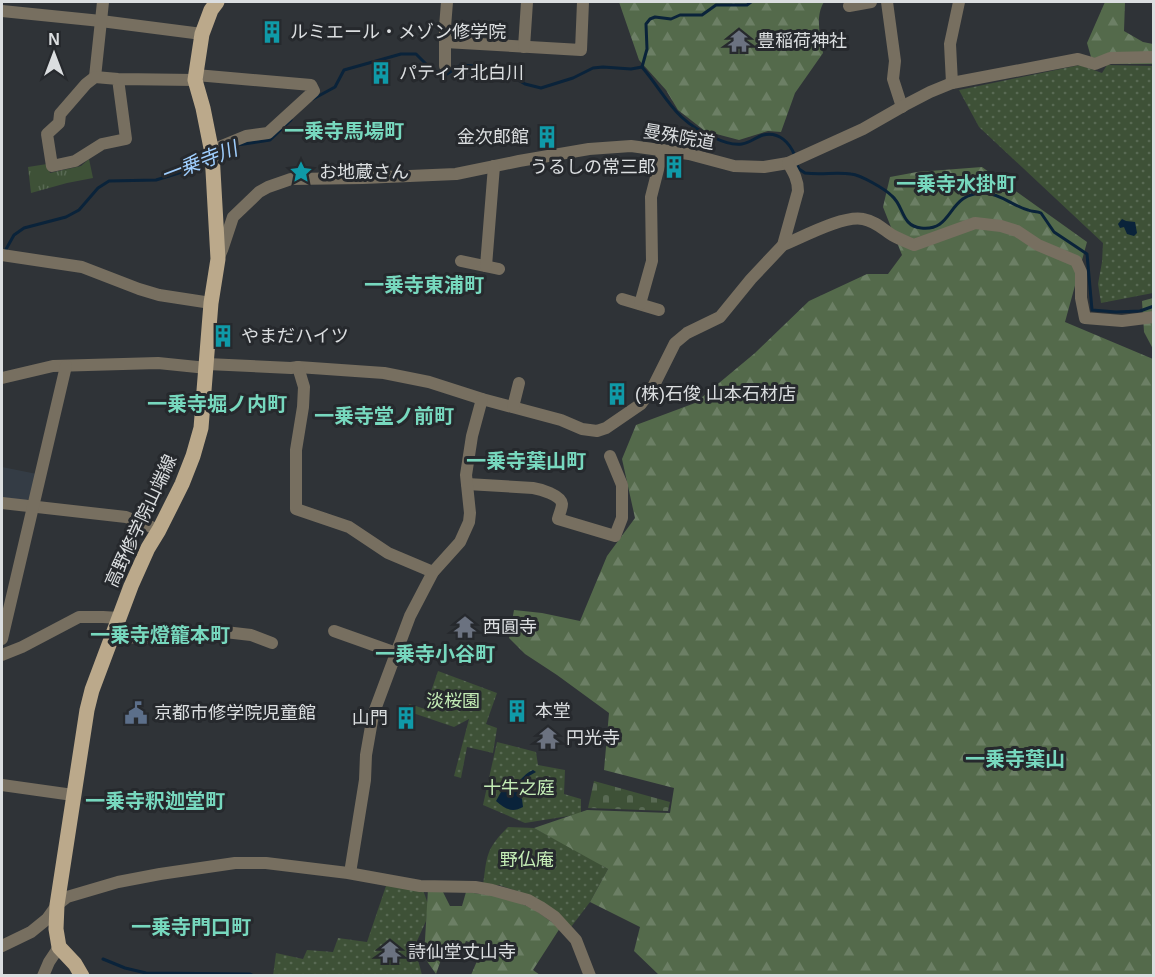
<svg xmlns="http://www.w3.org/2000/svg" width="1155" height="977" font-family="Arial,'Noto Sans JP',sans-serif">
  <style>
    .built { fill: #343c45 }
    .grass { fill: url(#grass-dots) }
    .forest { fill: url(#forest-firs) }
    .cemetery { fill: url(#cemetery-stones) }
    .park { fill: url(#park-tufts) }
    .water { fill: #0a233a }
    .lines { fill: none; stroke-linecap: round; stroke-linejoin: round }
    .stream { stroke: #0a233a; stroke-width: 3 }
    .minor { stroke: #776f60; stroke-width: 12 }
    .major { stroke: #bba98b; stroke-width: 15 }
    .labels { text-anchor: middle; stroke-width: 6; stroke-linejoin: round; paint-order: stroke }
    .poi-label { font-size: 18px; fill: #dbdee0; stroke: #26292d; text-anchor: start }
    .street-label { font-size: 18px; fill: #dbdee0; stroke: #26292d }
    .park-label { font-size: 18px; fill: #c4edb6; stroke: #26292d }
    .neighbourhood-label { font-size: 20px; font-weight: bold; fill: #77d8be; stroke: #26292d }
    .water-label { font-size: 20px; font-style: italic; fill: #9fcefe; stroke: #26292d }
  </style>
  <defs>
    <pattern id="grass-dots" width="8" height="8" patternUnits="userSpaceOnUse" patternTransform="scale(1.5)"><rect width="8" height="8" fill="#3e5137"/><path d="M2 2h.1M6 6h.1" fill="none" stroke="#596a54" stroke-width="1.8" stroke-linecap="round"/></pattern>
    <pattern id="forest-firs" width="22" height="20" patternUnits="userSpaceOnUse" patternTransform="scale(1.5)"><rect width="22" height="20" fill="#546a4b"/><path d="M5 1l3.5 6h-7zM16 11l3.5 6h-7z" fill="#6c7f65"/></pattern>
    <pattern id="cemetery-stones" width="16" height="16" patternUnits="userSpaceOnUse" patternTransform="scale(1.5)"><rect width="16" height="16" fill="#3e5137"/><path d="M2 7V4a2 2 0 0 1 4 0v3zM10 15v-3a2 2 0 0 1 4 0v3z" fill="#596a54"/></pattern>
    <pattern id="park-tufts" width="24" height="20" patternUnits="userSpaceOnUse" patternTransform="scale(1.5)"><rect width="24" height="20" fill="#3e5137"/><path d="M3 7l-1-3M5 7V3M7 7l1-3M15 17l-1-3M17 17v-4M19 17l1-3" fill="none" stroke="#596a54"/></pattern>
  </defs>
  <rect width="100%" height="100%" fill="#2f3337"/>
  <polygon class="built" points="2,467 37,474 32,497 25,501 2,498"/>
  <g class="grass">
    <polygon points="1080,65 1102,73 1107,65 1153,66 1153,293 1101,303 1098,284 1102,262 1103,243 979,127 959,90"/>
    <polygon points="438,671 497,693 486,724 497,728 493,753 467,747 461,778 454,776 469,719 454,727 407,711 409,704 425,709"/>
    <polygon points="497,742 536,752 538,765 565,770 564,794 581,799 581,814 525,823 483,805"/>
    <path d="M508 827 534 828 576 850 608 869 590 902 571 927 531 896 499 885 483 886C487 855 486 849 508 827Z"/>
    <polygon points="387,883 423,890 428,904 426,921 417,941 417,956 422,975 273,976 276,953 303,959 307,950 333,952 338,938 367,942"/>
  </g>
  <g class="forest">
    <path d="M619 2H824C815 16 820 36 823 53L795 93 781 132 768 131 739 140 705 131 678 110 666 90 639 60Z"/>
    <polygon points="1105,2 1125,2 1124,31 1143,42 1153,44 1153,64 1115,64 1091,57 1087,43"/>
    <polygon points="982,167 1087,242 1065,322 1153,359 1153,975 659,975 634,951 640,927 590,902 608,869 534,828 587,810 670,813 674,788 604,770 609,713 557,675 525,654 509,638 514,610 542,613 580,621 607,556 635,518 622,459 636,425 695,403 755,353 809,301 867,274 888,274 902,255 883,207 890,177 917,172"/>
    <polygon points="1153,298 1153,349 1144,332 1142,301"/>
    <polygon points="428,889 443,892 450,906 462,906 466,892 504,897 532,908 560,928 533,970 540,975 471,975 483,947 466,941 457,961 442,957 436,974 424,957"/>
  </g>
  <polygon class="cemetery" points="594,781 670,802 668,811 588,808"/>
  <polygon class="park" points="89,159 93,178 67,183 31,193 28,167 47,164 50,173 81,166"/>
  <g class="water">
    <polygon points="1122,219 1126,221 1135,222 1137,233 1134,236 1127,234 1124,227 1120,228 1118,224"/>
    <path d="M533 770 536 772 529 776C529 787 526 788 518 794L522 799 523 807C512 813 505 809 496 801L501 792C516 789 521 775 533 770Z"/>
  </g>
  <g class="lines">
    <g class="stream">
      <polyline points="642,67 647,49 646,24 650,19 655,17 671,19 680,15 702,15 716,5 747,5 751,2"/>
      <path d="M313 99 335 87 344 70 401 54H416L433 71 447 74 461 65 498 68 525 84 541 88 573 78 593 68 603 67 631 69 642 67C668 98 674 121 715 138 723 142 733 145 742 144 750 143 756 137 763 135 779 131 790 143 795 156"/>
      <polyline points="237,145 270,140 291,120"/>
      <path d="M796 163 799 169 805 173C821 175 836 172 851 174 861 175 885 189 892 196 904 206 901 226 921 228 955 232 946 192 985 193 1001 194 1013 206 1028 210 1032 212 1037 211 1041 213L1054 232 1087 254 1092 310 1116 312 1140 311 1154 306"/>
      <polyline points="5,251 14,235 24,228 66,217 79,210 98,188 109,181 156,180 182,172 207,159"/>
      <polyline points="103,959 125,968 146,973 250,974 254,976"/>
    </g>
    <g class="minor">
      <polyline points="887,2 895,61 893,79 902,107"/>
      <polyline points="849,6 871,2"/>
      <polyline points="2,11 101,21 202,34"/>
      <polyline points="445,42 581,50 583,2"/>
      <polyline points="524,47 527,2"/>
      <polyline points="445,66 445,27 447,2"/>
      <polyline points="196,75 311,85 314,91 268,133 246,136 212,150"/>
      <polyline points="95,77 103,2"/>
      <polyline points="118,79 126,139 102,144 75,161 52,166 47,134 59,123 60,114 86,84 95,77 118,79 195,80"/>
      <polyline points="952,83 950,44 959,2"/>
      <path d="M783 245C803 237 843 215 863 219 875 221 883 229 892 235 899 239 907 242 914 245L975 223 1001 226 1017 231 1038 245 1076 261 1081 272V298L1085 318 1122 321 1154 317"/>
      <polyline points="2,255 82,267 139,289 159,295 211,303"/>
      <polyline points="219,257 222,250 233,217 259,192 268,187 291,179 363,178 456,174 519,161 589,149 631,146 689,154 734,166 764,167 788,163 863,129 905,105 930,92 952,83 1078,59 1095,64 1110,58 1154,57"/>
      <polyline points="461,261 499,269"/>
      <polyline points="486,266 494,166"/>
      <polyline points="622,299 659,310"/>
      <polyline points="640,304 652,261 651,197 663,150"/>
      <path d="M207 364 291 368 298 367 384 373 429 382 482 399 561 420 582 429 597 431 606 428 641 404 652 389 675 343 687 333 720 317 751 279 783 245 798 191C798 180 794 173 788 163"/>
      <polyline points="298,367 304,387 303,407 296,450 296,509 349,527 388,553 433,572"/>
      <polyline points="2,378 53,366 158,363 207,368"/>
      <polyline points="513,407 519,383"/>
      <path d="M467 484 533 488C540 489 561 495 562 504 562 508 559 515 558 519L615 536 622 518V485L610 456"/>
      <polyline points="2,503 126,517 159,530"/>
      <polyline points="334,631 396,653"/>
      <polyline points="112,637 155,638 206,632 225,632 251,635 272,643"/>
      <polyline points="2,639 66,366"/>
      <polyline points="2,655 22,647 79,617 103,617 119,618"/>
      <polyline points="2,785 73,795"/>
      <polyline points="350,873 365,780 366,755 373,715 410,616 433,572 460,542 469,522 470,513 466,475 472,436 482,399"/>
      <polyline points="2,946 31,932 47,919 57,905 67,897 118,882 160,874 235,863 266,863 348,873 420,886 475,887 492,890 528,900 542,908 555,917 576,940 590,976"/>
      <polyline points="43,976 49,962 59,947"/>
    </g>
    <polyline class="major" points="82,976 75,964 59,947 56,929 57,905 87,710 92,690 131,586 148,548 159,530 182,484 193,456 201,428 211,303 218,259 212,153 203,108 195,80 202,34 211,10 217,2"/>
  </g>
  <defs>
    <g id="building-bare" transform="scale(1.8)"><path d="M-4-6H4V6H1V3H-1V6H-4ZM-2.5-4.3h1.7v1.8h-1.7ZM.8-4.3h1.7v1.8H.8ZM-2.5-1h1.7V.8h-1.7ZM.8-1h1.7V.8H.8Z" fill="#0f9aa8" stroke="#26292d" stroke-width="2.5" paint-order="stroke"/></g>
    <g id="temple-bare" transform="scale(1.8)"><path d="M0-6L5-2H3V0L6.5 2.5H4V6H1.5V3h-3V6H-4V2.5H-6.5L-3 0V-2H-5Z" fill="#6b7280" stroke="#26292d" stroke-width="2.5" paint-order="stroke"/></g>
    <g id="sight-bare" transform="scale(1.8)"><path d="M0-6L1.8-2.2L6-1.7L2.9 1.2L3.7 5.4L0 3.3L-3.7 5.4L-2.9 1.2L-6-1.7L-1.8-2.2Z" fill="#0f9aa8" stroke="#26292d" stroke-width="2.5" paint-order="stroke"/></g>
    <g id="civic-bare" transform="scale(1.8)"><path d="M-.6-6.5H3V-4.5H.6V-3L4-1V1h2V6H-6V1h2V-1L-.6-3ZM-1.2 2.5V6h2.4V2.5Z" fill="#5c6f8a" stroke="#26292d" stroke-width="2.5" paint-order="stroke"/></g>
  </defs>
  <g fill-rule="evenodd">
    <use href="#building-bare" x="272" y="32"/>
    <use href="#temple-bare" x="739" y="41"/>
    <use href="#building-bare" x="381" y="73"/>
    <use href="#building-bare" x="547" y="137"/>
    <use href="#building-bare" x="674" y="167"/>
    <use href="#sight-bare" x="301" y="172"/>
    <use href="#building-bare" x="223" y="336"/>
    <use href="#building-bare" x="617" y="394"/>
    <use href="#temple-bare" x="465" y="627"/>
    <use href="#building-bare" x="517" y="711"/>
    <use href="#civic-bare" x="136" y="713"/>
    <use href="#building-bare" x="406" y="718"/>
    <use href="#temple-bare" x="548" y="738"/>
    <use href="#temple-bare" x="390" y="952"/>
  </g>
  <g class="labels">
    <g class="poi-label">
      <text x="290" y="38">ルミエール・メゾン修学院</text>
      <text x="757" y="47">豊稲荷神社</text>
      <text x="399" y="79">パティオ北白川</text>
      <text x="529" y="143" text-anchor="end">金次郎館</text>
      <text x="656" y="173" text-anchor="end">うるしの常三郎</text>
      <text x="319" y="178">お地蔵さん</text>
      <text x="241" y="342">やまだハイツ</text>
      <text x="635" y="400">(株)石俊 山本石材店</text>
      <text x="483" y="633">西圓寺</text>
      <text x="535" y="717">本堂</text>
      <text x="154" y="719">京都市修学院児童館</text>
      <text x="388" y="724" text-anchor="end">山門</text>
      <text x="566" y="744">円光寺</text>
      <text x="408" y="958">詩仙堂丈山寺</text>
    </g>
    <g class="street-label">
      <text transform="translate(679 137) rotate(10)" y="6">曼殊院道</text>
      <text transform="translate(141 521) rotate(-65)" y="6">高野修学院山端線</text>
    </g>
    <g class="park-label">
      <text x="453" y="707">淡桜園</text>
      <text x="519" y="794">十牛之庭</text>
      <text x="527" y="866">野仏庵</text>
    </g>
    <g class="neighbourhood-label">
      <text x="344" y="138">一乗寺馬場町</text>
      <text x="956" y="191">一乗寺水掛町</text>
      <text x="424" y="292">一乗寺東浦町</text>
      <text x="217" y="411">一乗寺堀ノ内町</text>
      <text x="384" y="423">一乗寺堂ノ前町</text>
      <text x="526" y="468">一乗寺葉山町</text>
      <text x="160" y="642">一乗寺燈籠本町</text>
      <text x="435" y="661">一乗寺小谷町</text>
      <text x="1015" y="766">一乗寺葉山</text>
      <text x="155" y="808">一乗寺釈迦堂町</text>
      <text x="191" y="934">一乗寺門口町</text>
    </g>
    <g class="water-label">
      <text transform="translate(199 162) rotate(-21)" y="7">一乗寺川</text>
    </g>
  </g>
  <rect width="1155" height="977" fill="none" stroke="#dbdee0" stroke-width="6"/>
  <g transform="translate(54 54)" stroke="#26292d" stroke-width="4.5" paint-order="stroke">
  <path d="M0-4.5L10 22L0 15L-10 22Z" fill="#dbdee0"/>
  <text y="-9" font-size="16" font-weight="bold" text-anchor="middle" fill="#dbdee0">N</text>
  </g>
</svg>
